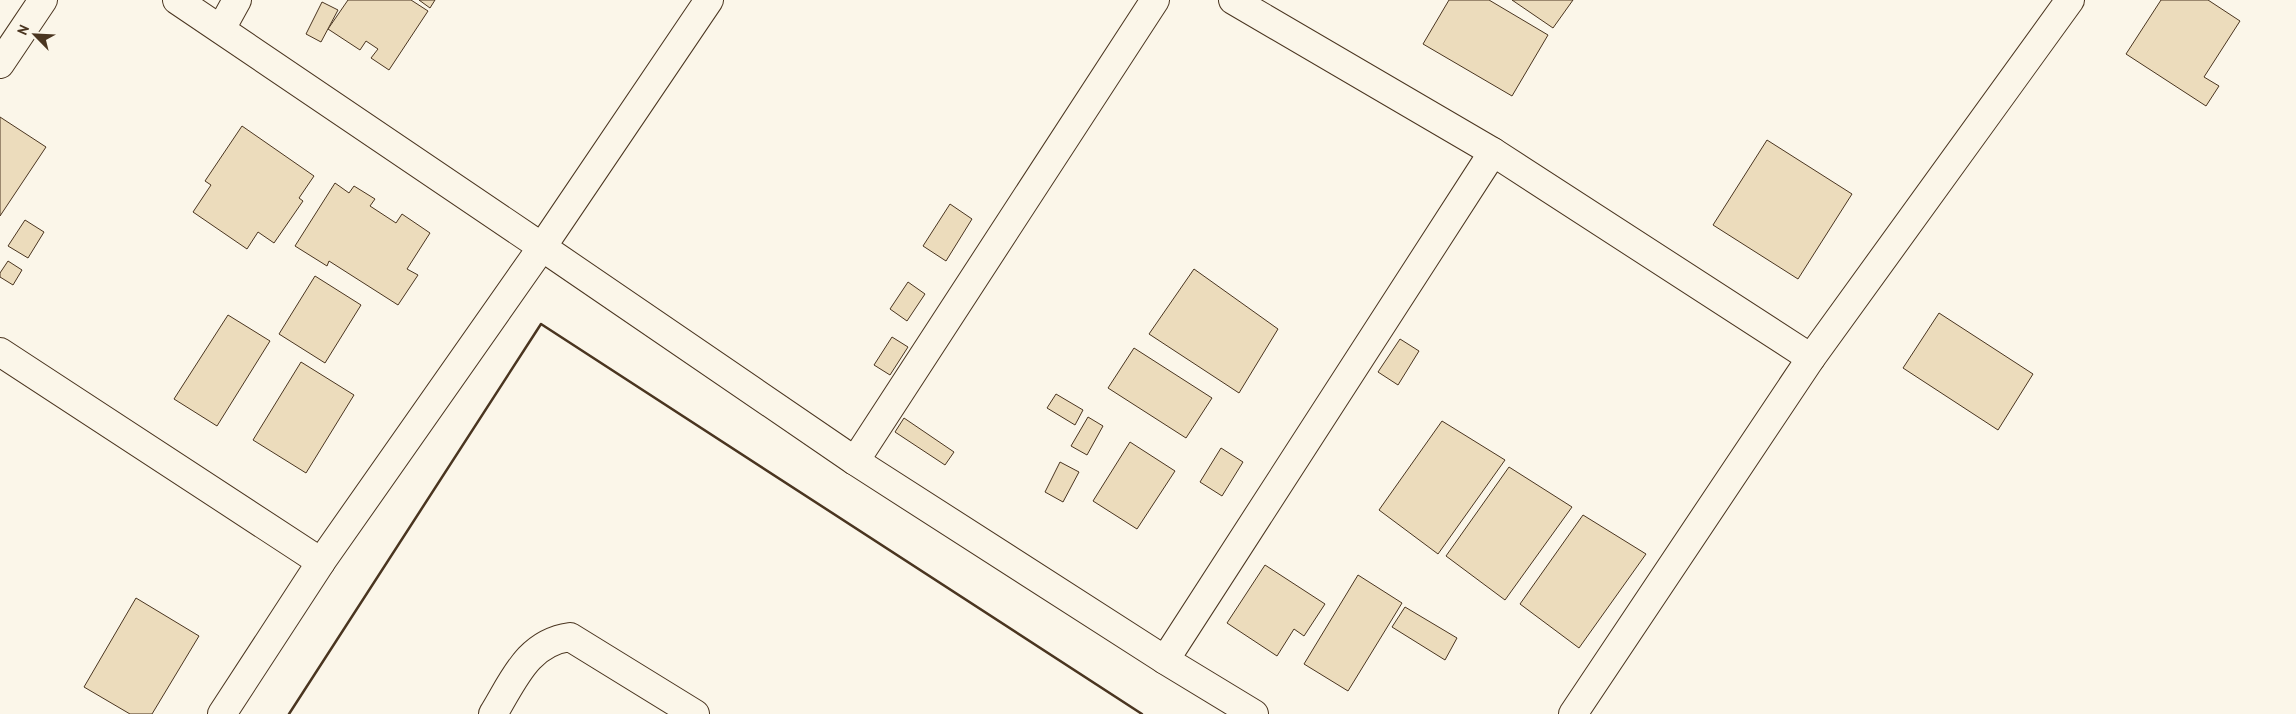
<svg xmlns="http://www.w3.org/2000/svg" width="2296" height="714" font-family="'PT Sans',sans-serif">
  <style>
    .building { fill: #ecdcbc; stroke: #4a3520 }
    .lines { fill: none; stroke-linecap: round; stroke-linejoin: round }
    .minor-casing { stroke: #4a3520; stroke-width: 30 }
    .minor { stroke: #fbf6e9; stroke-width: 28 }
    .wall { stroke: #4a3520; stroke-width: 2.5 }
  </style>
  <rect width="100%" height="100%" fill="#fbf6e9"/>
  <g class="building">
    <polygon points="348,0 411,0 428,11 389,70 371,58 378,49 366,41 360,50 328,29"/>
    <polygon points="419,0 435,0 430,8"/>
    <polygon points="1449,0 1489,0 1548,35 1512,96 1423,44"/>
    <polygon points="1512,0 1573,0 1553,28"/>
    <polygon points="2161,0 2208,0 2240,21 2204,77 2219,86 2206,106 2126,54"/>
    <polygon points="322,2 338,10 321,42 306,34"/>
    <polygon points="0,117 46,147 0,216"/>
    <polygon points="242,126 314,176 299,198 303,201 274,243 258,232 247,249 193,212 211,185 205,181"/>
    <polygon points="1767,140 1852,194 1798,279 1713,225"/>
    <polygon points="335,183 349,193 354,186 375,199 370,206 396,223 402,214 430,233 407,269 418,275 398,305 329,261 327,266 295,246"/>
    <polygon points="950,204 972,219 946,261 923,246"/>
    <polygon points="25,220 44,232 28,258 8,246"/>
    <polygon points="8,261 22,270 13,285 0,277 0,273"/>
    <polygon points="1194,269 1278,329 1239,393 1149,334"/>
    <polygon points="315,276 361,305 325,363 279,334"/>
    <polygon points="908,282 925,294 907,321 890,309"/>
    <polygon points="1939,313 2033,374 1998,430 1903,368"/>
    <polygon points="228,315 270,341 217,426 174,399"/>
    <polygon points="892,337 908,347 890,375 874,365"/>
    <polygon points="1400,339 1419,351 1398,385 1378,372"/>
    <polygon points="1134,348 1212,398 1186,438 1108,388"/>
    <polygon points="301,362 354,395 306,473 253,440"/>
    <polygon points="1056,394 1083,410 1075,425 1047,408"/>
    <polygon points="1088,417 1103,426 1087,455 1071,446"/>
    <polygon points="904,418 954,452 945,465 895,432"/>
    <polygon points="1442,421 1505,460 1438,554 1379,510"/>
    <polygon points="1130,442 1175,471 1137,529 1093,501"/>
    <polygon points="1221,448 1243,462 1222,496 1200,482"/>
    <polygon points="1060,462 1079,472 1063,502 1045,492"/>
    <polygon points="1509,467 1572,507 1505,600 1446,556"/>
    <polygon points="1583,515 1646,554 1579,648 1520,604"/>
    <polygon points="1265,565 1325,604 1304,636 1294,629 1277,656 1227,623"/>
    <polygon points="1358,575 1402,603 1348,691 1304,664"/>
    <polygon points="136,598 199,636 152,714 130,714 84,687"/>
    <polygon points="1405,607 1457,638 1445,660 1392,627"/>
  </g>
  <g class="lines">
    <g class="minor-casing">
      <g id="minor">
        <polyline points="177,0 542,247 321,562 222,714"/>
        <polyline points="709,0 542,247 855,461 1165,660 1254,714"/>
        <polyline points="1233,0 1493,152 1811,358"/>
        <polyline points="221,29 237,0"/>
        <polyline points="0,64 43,0"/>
        <polyline points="0,352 321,562"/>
        <polyline points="855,461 1155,0"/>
        <polyline points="1165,660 1493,152"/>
        <path d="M493 714C514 680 527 643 570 637L695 714"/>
        <polyline points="1573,714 1811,358 2070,0"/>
      </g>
    </g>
    <use href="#minor" class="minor"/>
    <polyline class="wall" points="289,714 541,324 1142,714"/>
  </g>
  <g transform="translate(35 35) rotate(294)" stroke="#fbf6e9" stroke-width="4" paint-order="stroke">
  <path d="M0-4L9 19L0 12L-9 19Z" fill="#4a3520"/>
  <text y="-8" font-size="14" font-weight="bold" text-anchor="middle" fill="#4a3520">N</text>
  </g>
</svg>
